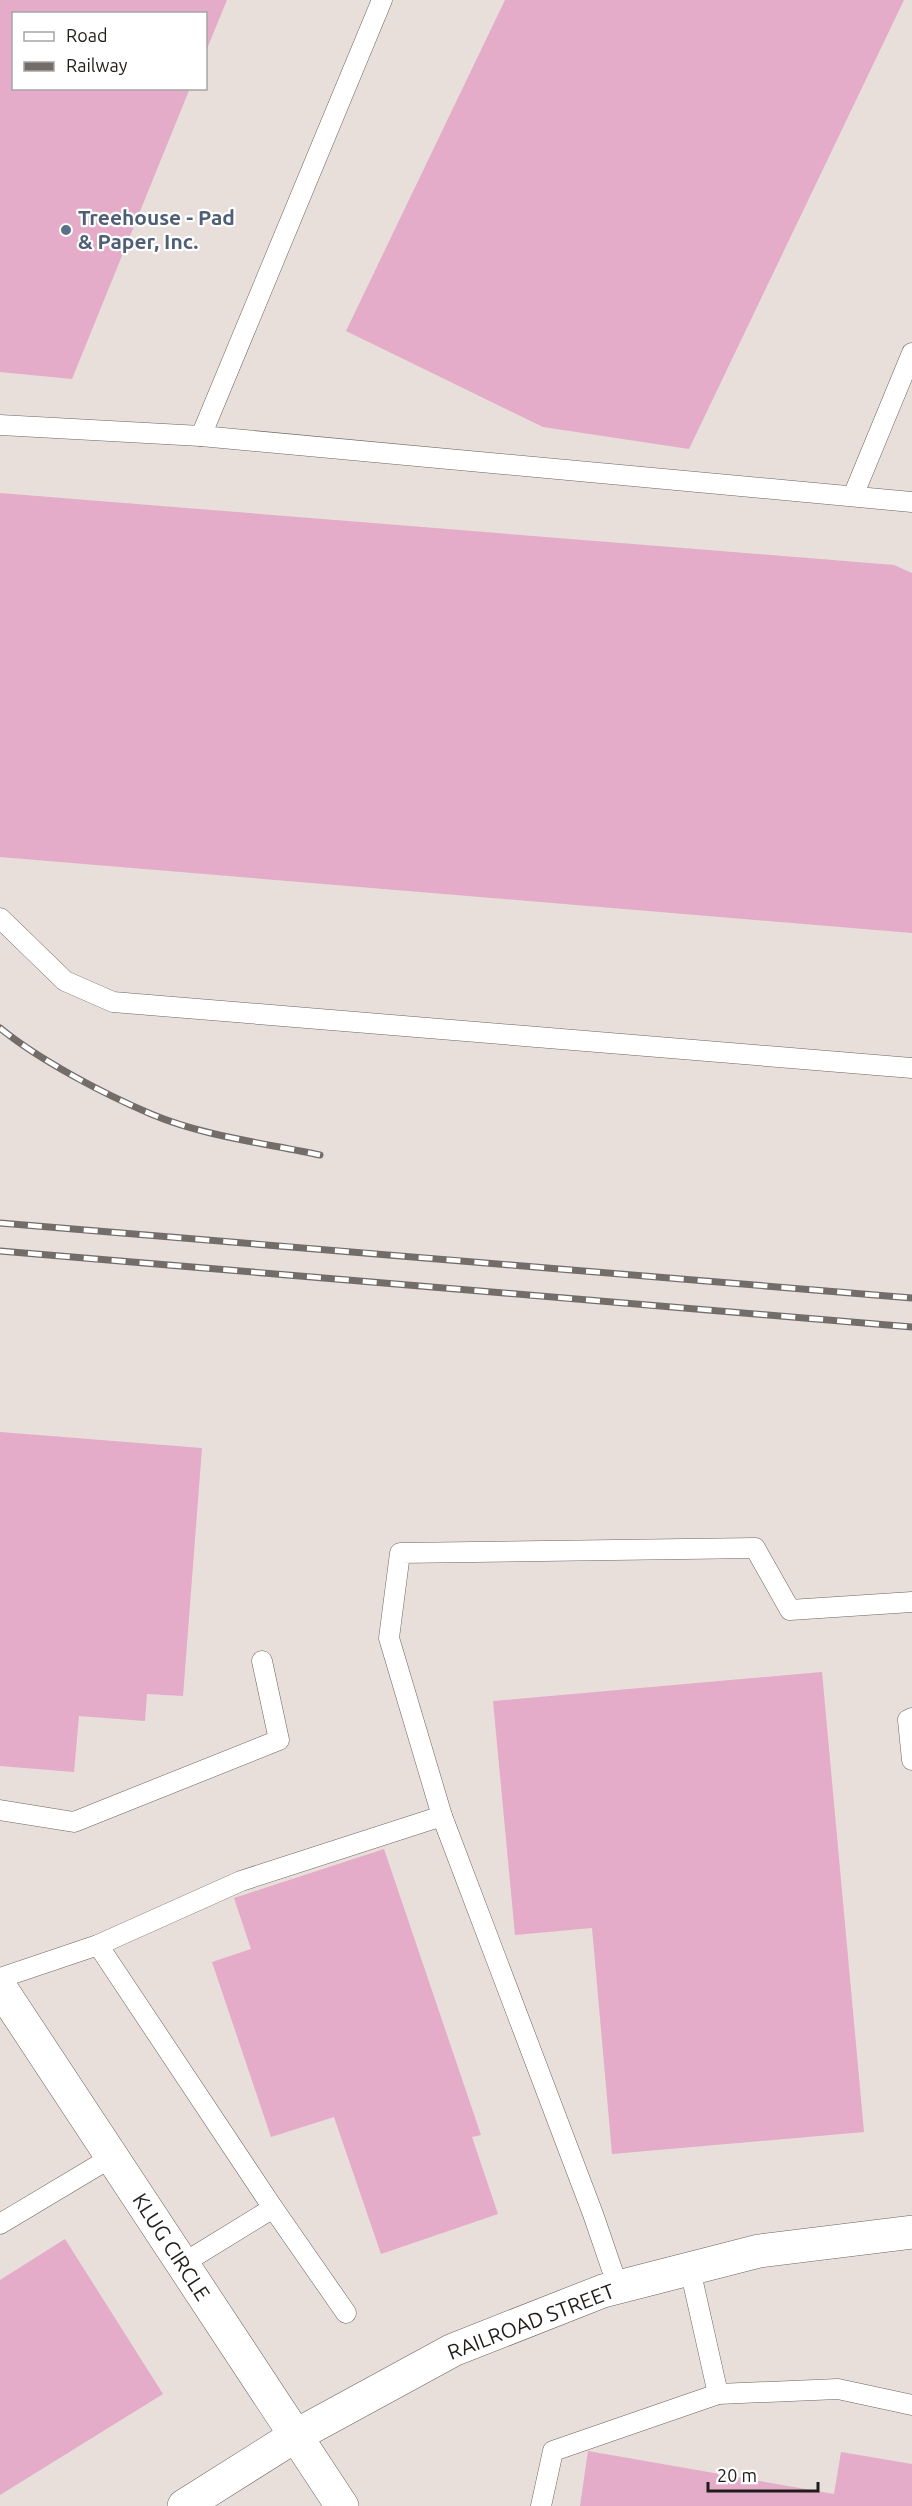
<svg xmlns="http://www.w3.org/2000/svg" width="912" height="2506" font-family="Ubuntu,sans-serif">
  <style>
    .building { fill: #e4acc9 }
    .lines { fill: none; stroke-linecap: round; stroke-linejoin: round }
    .lane-casing { stroke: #6d6460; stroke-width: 21 }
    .street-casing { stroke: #6d6460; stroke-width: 34 }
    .secondary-casing { stroke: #6d6460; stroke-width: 34 }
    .lane { stroke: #fff; stroke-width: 20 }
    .street { stroke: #fff; stroke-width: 33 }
    .secondary { stroke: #fff; stroke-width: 33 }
    .rail-casing { stroke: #736d6a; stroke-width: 7 }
    .rail { stroke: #fff; stroke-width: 4.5; stroke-dasharray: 14; stroke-linecap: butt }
    .service-dot { fill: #5c6f8a; stroke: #fff; stroke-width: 2 }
    .labels { text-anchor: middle; stroke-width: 4.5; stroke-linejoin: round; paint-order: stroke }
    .service-label { font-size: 21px; font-weight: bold; fill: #4e5e75; stroke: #fff; text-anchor: start }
    .street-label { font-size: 21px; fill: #201d1b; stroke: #fff }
  </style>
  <rect width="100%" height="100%" fill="#e8deda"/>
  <g class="building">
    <polygon points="0,0 227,0 206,51 206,14 14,14 14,88 190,88 72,379 0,372"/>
    <polygon points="505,0 904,0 689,449 543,427 346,331"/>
    <polygon points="0,493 894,565 912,573 912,933 0,857"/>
    <polygon points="0,1432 202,1448 183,1696 147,1694 145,1721 79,1716 74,1772 0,1766"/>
    <polygon points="822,1672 864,2132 612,2154 592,1928 515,1935 493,1701"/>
    <polygon points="384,1849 481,2135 472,2137 498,2214 381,2254 334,2117 271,2137 212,1962 251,1949 234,1898"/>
    <polygon points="65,2239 163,2394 0,2495 0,2280"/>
    <polygon points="588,2451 834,2494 841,2452 912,2464 912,2506 580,2506"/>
  </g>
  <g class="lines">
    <g class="lane-casing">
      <g id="lane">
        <polyline points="0,425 201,436 912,502"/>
        <polyline points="201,436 382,0"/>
        <polyline points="853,496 912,353"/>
        <polyline points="0,918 65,981 113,1002 912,1068"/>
        <polyline points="912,1718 908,1720 912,1760"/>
        <polyline points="0,1810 74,1822 279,1740 262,1661"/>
        <polyline points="442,1816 389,1638 400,1553 755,1548 790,1610 912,1602"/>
        <polyline points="98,1945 241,1881 442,1816 593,2214 618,2287"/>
        <polyline points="0,1978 98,1945 273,2208 182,2264"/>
        <polyline points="273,2208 346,2313"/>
        <polyline points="0,2224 112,2157"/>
        <polyline points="718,2394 838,2389 912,2405"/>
        <polyline points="541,2506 553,2451 718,2394 690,2269"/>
      </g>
    </g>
    <g class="street-casing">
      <polyline id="street" points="0,1987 342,2506"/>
    </g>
    <g class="secondary-casing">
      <polyline id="secondary" points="184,2506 295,2436 453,2350 603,2291 759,2251 912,2232"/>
    </g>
    <use href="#lane" class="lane"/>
    <use href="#street" class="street"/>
    <use href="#secondary" class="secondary"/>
    <g class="rail-casing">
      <g id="rail">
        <path d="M0 1028C39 1060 104 1094 151 1114 203 1136 264 1143 320 1155"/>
        <polyline points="0,1223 912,1298"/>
        <polyline points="0,1251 912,1327"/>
      </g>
    </g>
    <use href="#rail" class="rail"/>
  </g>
  <circle class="service-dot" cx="66" cy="230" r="6"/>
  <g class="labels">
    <g class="service-label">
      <text x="78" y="225">Treehouse - Pad<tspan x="78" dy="24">&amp; Paper, Inc.</tspan></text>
    </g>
    <g class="street-label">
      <text transform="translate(171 2247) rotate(57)" y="7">KLUG CIRCLE</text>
      <text transform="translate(531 2322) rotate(-21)" y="7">RAILROAD STREET</text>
    </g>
  </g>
  <rect x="12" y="12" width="195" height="78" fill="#ffffff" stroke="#a6a5a4" stroke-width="1.5"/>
  <rect x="24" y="32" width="30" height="9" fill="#ffffff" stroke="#a6a5a4" stroke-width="1.5"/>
  <text x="66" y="42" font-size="18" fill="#201d1b">Road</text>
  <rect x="24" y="62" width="30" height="9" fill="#736d6a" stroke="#a6a5a4" stroke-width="1.5"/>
  <text x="66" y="72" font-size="18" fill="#201d1b">Railway</text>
  <path d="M708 2482v9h110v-9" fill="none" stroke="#201d1b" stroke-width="3"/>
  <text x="717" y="2482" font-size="18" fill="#201d1b" stroke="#ffffff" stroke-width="4.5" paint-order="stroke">20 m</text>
</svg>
